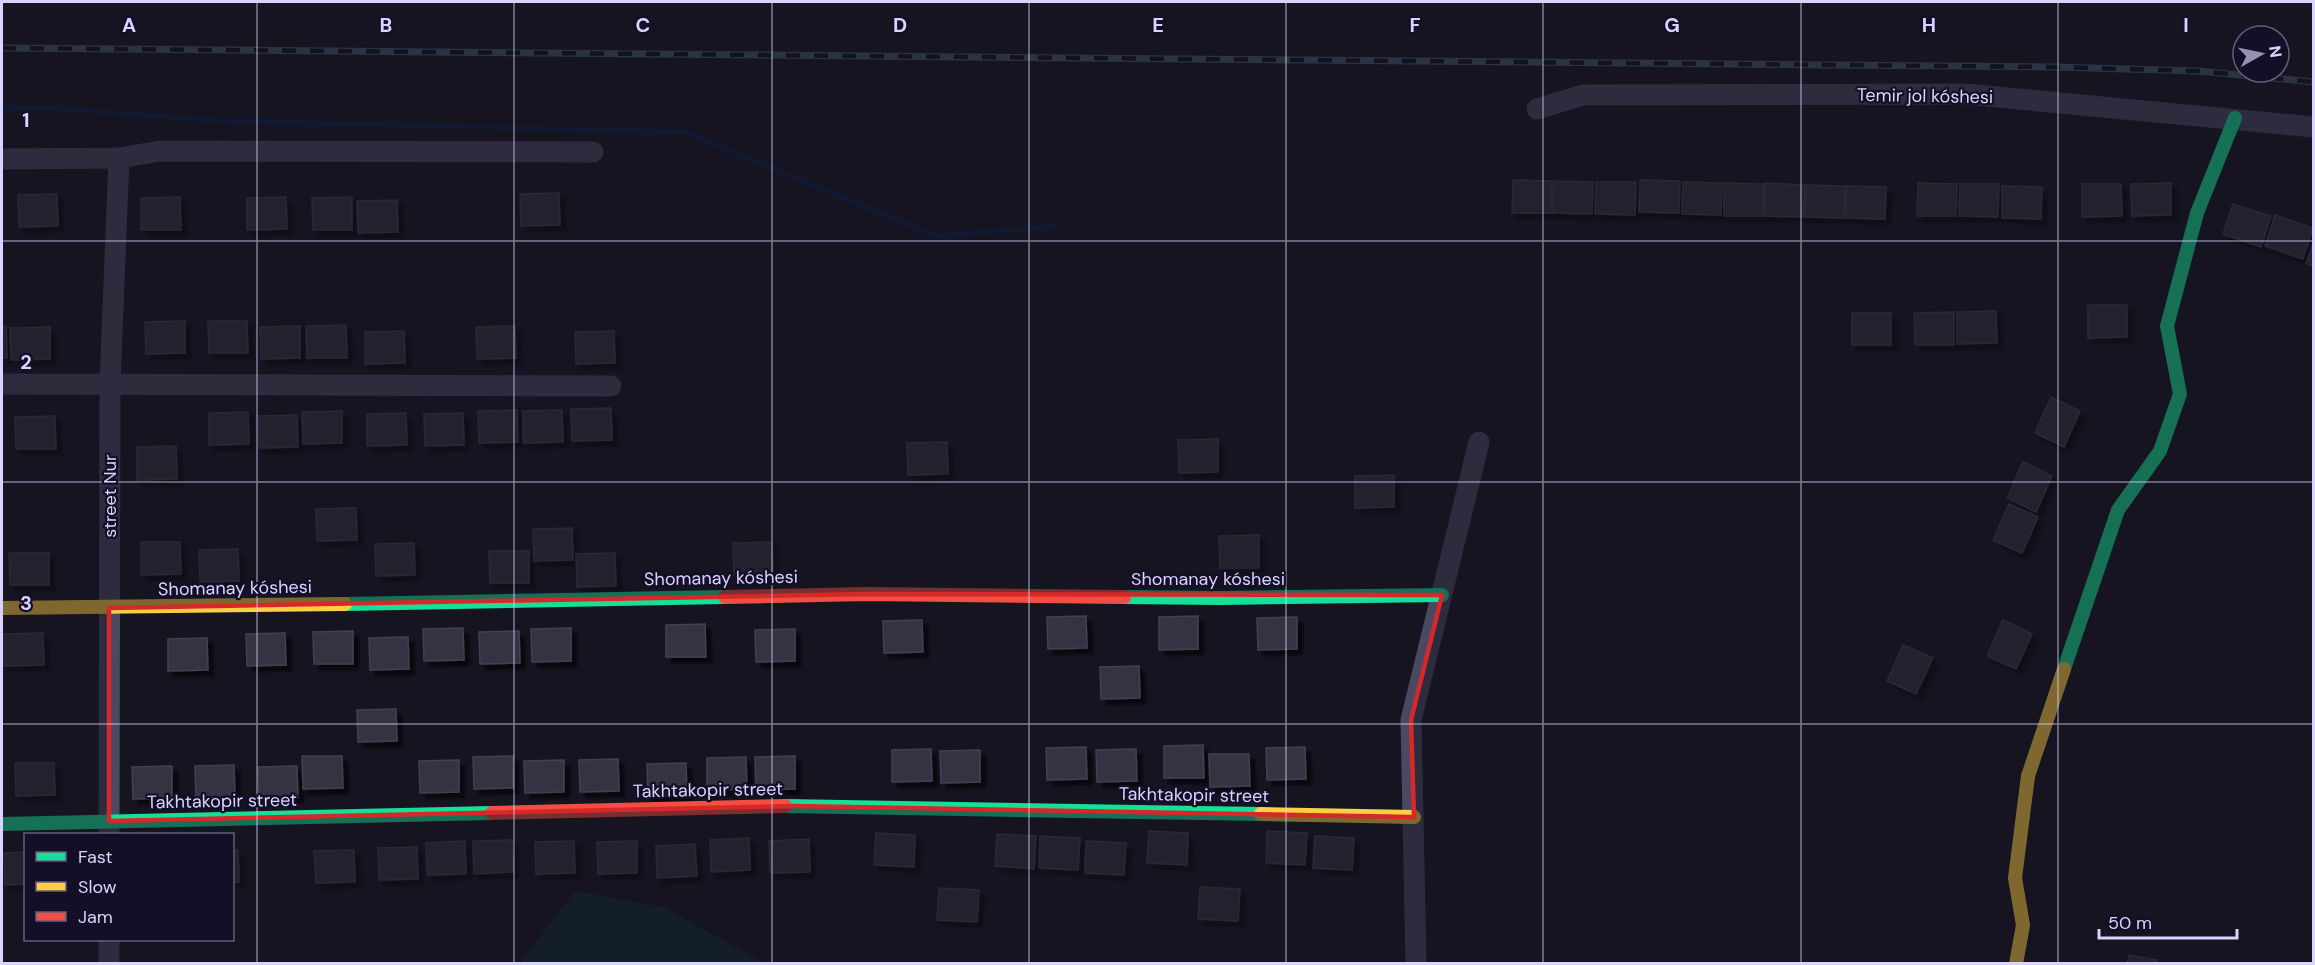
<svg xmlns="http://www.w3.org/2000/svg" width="2315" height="965" font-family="'DM Sans',sans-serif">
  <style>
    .green { fill: #132c2d }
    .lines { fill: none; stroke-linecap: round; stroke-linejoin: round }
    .stream { stroke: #0d2144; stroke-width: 5 }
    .building { fill: #343243; stroke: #433f54; stroke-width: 1.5; filter: url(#shadow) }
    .street { stroke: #4a4962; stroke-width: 21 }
    .fast { stroke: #16e098; stroke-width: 14 }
    .slow { stroke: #ffcf43; stroke-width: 14 }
    .jam { stroke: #f24e42; stroke-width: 14 }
    .rail-casing { stroke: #43596b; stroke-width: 7 }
    .rail { stroke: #130f26; stroke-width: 4.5; stroke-dasharray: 14; stroke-linecap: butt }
    .marked { fill: none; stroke: #d62828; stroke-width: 4.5; stroke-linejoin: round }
    .grid { fill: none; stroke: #d9d4ff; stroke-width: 1.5; stroke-opacity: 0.55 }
    .labels { text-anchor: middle; stroke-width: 4.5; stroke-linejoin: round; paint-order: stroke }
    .street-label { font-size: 18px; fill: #d9d4ff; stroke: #130f26 }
    .grid-label { font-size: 20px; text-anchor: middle; font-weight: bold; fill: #d9d4ff; stroke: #130f26; stroke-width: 4.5; stroke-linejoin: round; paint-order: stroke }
  </style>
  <defs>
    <filter id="shadow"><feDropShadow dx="5.5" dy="5.5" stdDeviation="1.5" flood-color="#0009"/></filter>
  </defs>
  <rect width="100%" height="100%" fill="#161421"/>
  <polygon class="green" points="575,891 663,907 765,963 520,963"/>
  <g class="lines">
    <polyline class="stream" points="2,109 51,108 223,121 685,132 936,236 1058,226"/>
  </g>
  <g class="building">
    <polygon points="1513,180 1552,181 1552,213 1512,213"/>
    <polygon points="1640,180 1680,181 1679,213 1639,212"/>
    <polygon points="1554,181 1593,182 1592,214 1553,213"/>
    <polygon points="1596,182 1636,182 1635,215 1595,214"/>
    <polygon points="1683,182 1722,183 1721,215 1682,214"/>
    <polygon points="1724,183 1764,184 1763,216 1724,216"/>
    <polygon points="1765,183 1805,185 1804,217 1764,216"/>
    <polygon points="1918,183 1957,184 1956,216 1917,216"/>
    <polygon points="2171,183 2171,215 2132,216 2131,184"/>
    <polygon points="1960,184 1999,184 1998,217 1959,216"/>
    <polygon points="2082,184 2121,184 2122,216 2082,217"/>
    <polygon points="1806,185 1845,186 1844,218 1805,217"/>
    <polygon points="1846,186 1886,187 1885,219 1846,218"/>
    <polygon points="2002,186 2042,187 2041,219 2002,218"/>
    <polygon points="559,193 560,225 521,226 520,194"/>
    <polygon points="57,194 58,226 19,227 18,195"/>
    <polygon points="180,197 181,230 141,230 141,198"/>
    <polygon points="286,197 287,229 247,230 247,198"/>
    <polygon points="352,197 352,230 313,230 312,198"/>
    <polygon points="397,200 398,232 358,233 357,201"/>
    <polygon points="2233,204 2271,216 2261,247 2223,234"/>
    <polygon points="2275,215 2313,228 2303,259 2265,246"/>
    <polygon points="2314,241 2314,266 2306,264"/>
    <polygon points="2088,305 2127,305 2127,337 2088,338"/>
    <polygon points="1996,311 1997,343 1957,344 1957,312"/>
    <polygon points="1954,312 1954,345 1915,345 1914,313"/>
    <rect x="1852" y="313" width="39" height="32"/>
    <polygon points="185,321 185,353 146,354 145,322"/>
    <polygon points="208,321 247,321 248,353 209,353"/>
    <polygon points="346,325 347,358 307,358 306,326"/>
    <polygon points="2,326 6,326 7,358 2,358"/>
    <polygon points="300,326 300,358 261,359 260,327"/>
    <polygon points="515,326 516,358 477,359 476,327"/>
    <polygon points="50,327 50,359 11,360 10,328"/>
    <polygon points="404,331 405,363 365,364 365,332"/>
    <polygon points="614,331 615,363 576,364 575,332"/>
    <polygon points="2051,397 2080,411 2064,447 2035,433"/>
    <polygon points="611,408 612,440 572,441 571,409"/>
    <polygon points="517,410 518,442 479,443 478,411"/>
    <polygon points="562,410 563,442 523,443 523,411"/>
    <polygon points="342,411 342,443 303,444 302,412"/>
    <polygon points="248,412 249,444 209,445 209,413"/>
    <polygon points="406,413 407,445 367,446 367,414"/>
    <polygon points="463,413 464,445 425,446 424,414"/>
    <polygon points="297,415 298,447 259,448 258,416"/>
    <polygon points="55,416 56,449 16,449 15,417"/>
    <polygon points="1218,439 1218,472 1179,473 1178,440"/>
    <polygon points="947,442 948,474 908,475 907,443"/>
    <polygon points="176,446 177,479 137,480 137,447"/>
    <polygon points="2023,462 2052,476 2036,512 2007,498"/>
    <polygon points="1394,475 1394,507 1355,508 1355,476"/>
    <polygon points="2009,504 2038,517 2022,553 1993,540"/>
    <polygon points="356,508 357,540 317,541 316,509"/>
    <polygon points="572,528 573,560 534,561 533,529"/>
    <polygon points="1259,535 1259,568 1220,568 1219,536"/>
    <polygon points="141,542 180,542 181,574 141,575"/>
    <polygon points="772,542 773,574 734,575 733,543"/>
    <polygon points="414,543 415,575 376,576 375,544"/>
    <polygon points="238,549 239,581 200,582 199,550"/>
    <polygon points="489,551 529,551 529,583 490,583"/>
    <polygon points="9,553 49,553 49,585 10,585"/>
    <polygon points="615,553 616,586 577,587 576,554"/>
    <polygon points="1086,616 1087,648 1048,649 1047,617"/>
    <polygon points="1198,616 1198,649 1159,650 1159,617"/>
    <polygon points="1297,617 1297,649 1258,650 1257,618"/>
    <polygon points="922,620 923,652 884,653 883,621"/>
    <polygon points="2003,620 2032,634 2016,669 1987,656"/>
    <polygon points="705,624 706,657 666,657 666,625"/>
    <polygon points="463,628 464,660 424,661 423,629"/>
    <polygon points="571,628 571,661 532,662 531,629"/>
    <polygon points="795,629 795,661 756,662 755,630"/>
    <polygon points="353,631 353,664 314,664 313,632"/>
    <polygon points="519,631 520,663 480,664 479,632"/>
    <polygon points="43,633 44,665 4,666 4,634"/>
    <polygon points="285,633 286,665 247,666 246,634"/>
    <polygon points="408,637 409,669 370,670 369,638"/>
    <polygon points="207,638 208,670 168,671 168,639"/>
    <polygon points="1903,645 1933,658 1916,694 1887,681"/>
    <polygon points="1139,666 1140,698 1101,699 1100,667"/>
    <polygon points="396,709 397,741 358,742 357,710"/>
    <polygon points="1203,745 1204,778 1164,778 1164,746"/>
    <polygon points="1086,747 1087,779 1047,780 1046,748"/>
    <polygon points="1305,747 1306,779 1267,780 1266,748"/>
    <polygon points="931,749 932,781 892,782 892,750"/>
    <polygon points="1136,749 1137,781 1097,782 1096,750"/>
    <polygon points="980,750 980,782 941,783 940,751"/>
    <polygon points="1209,754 1249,754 1250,786 1210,787"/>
    <polygon points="302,756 342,756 343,788 303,789"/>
    <polygon points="513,756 513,788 474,789 473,757"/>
    <polygon points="795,756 795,789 756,790 755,757"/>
    <polygon points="746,757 747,789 707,790 707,758"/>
    <polygon points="618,759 619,791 580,792 579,760"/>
    <polygon points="459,760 459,792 420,793 419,761"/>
    <polygon points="564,760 564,792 525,793 524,761"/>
    <polygon points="15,763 54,763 55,795 16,796"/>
    <polygon points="686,763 687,795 648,796 647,764"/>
    <polygon points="234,765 235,798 196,799 195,766"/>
    <polygon points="172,766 172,798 133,799 132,767"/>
    <polygon points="297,766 298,798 259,799 258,767"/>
    <polygon points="1149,831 1188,833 1187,865 1147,863"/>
    <polygon points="1267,831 1307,833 1305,865 1266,863"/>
    <polygon points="876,833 915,835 914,867 874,865"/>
    <polygon points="997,834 1036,836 1034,869 995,866"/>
    <polygon points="1040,836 1080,838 1078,870 1039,868"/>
    <polygon points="1315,836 1354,838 1352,870 1313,868"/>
    <polygon points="749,838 750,870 711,872 710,840"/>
    <polygon points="809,839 810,872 770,873 769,841"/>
    <polygon points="512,840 513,872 474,874 473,841"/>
    <polygon points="465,841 466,874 427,875 426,843"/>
    <polygon points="574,841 575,873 536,874 535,842"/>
    <polygon points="637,841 637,873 598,874 597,842"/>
    <polygon points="1086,841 1126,843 1124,875 1085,873"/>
    <polygon points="695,844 697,876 657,878 656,846"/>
    <polygon points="417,847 418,879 379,880 378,848"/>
    <polygon points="232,850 238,850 239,882 232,883"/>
    <polygon points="354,850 355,882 316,883 314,851"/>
    <polygon points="26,852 26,884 5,885 4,853"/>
    <polygon points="1200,887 1240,889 1238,921 1198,919"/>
    <polygon points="939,888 979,890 977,922 937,920"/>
    <polygon points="2129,955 2157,960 2156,964 2127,964"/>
  </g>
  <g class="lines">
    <g class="street">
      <polyline points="1537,109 1583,95 1965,94 2314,127"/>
      <polyline points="2,159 119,158 160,151 593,152"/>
      <polyline points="2,384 611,386"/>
      <polyline points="109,834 110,383 119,158"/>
      <polyline points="109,940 109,964"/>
      <polyline points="1416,964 1411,720 1479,442"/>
    </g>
    <g class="fast">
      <polyline points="1124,597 1220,598 1442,595"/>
      <polyline points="345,604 725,597"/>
      <polyline points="2064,669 2118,510 2160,451 2180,394 2167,326 2197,213 2235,118"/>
      <polyline points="785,806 1261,814"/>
      <polyline points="2,824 492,813"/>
    </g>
    <g class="slow">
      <polyline points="2,608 345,604"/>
      <polyline points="1261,814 1414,817"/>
      <polyline points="2016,964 2023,925 2015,878 2028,776 2064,669"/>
    </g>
    <g class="jam">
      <polyline points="725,597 867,594 1124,597"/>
      <polyline points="492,813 785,806"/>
    </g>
    <g class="rail-casing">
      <polyline id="rail" points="2,48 2054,67 2198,71 2314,82"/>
    </g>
    <use href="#rail" class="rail"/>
  </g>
  <path d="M0 0H2315V965H0ZM867 594 1442 595 1411 720 1414 817 795 806 109 821V608Z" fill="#161421" fill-opacity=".55" fill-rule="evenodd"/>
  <path class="marked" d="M867 594 1442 595 1411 720 1414 817 795 806 109 821V608Z"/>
  <path class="grid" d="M257 2V964M514 2V964M772 2V964M1029 2V964M1286 2V964M1543 2V964M1801 2V964M2058 2V964M2 241H2314M2 482H2314M2 724H2314"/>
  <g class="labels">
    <g class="street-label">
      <text transform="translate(1925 96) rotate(1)" y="6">Temir jol kóshesi</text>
      <text transform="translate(110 496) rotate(-90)" y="6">street Nur</text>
      <text transform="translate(721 578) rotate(-1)" y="6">Shomanay kóshesi</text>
      <text x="1208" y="585">Shomanay kóshesi</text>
      <text transform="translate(235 588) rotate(-1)" y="6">Shomanay kóshesi</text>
      <text transform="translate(708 790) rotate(-1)" y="6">Takhtakopir street</text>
      <text transform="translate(1194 795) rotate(1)" y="6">Takhtakopir street</text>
      <text transform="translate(222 801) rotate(-1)" y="6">Takhtakopir street</text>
    </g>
  </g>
  <g class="grid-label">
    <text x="129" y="32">A</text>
    <text x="386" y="32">B</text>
    <text x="643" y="32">C</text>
    <text x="900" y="32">D</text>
    <text x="1158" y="32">E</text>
    <text x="1415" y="32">F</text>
    <text x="1672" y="32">G</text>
    <text x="1929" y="32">H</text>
    <text x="2186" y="32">I</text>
    <text x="26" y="127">1</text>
    <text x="26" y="369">2</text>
    <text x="26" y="610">3</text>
  </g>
  <rect width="2315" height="965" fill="none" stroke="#d9d4ff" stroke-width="6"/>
  <rect x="24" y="833" width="210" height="108" fill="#130f26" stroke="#625e7d" stroke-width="1.5"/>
  <rect x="36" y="852" width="30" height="9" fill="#16e098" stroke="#625e7d" stroke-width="1.5"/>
  <text x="78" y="863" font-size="18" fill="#d9d4ff">Fast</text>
  <rect x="36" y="882" width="30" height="9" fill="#ffcf43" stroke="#625e7d" stroke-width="1.5"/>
  <text x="78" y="893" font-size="18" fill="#d9d4ff">Slow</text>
  <rect x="36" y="912" width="30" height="9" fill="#f24e42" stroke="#625e7d" stroke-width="1.5"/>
  <text x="78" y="923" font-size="18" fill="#d9d4ff">Jam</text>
  <g transform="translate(2261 54) rotate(81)"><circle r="28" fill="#130f26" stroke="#625e7d" stroke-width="1.5"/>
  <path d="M0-4.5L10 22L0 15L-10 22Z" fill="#9591b1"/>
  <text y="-9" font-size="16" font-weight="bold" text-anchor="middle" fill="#d9d4ff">N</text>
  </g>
  <path d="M2099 929v9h138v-9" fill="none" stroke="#d9d4ff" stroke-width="3"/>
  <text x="2108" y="929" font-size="18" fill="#d9d4ff" stroke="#130f26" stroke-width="4.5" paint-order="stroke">50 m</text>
</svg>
